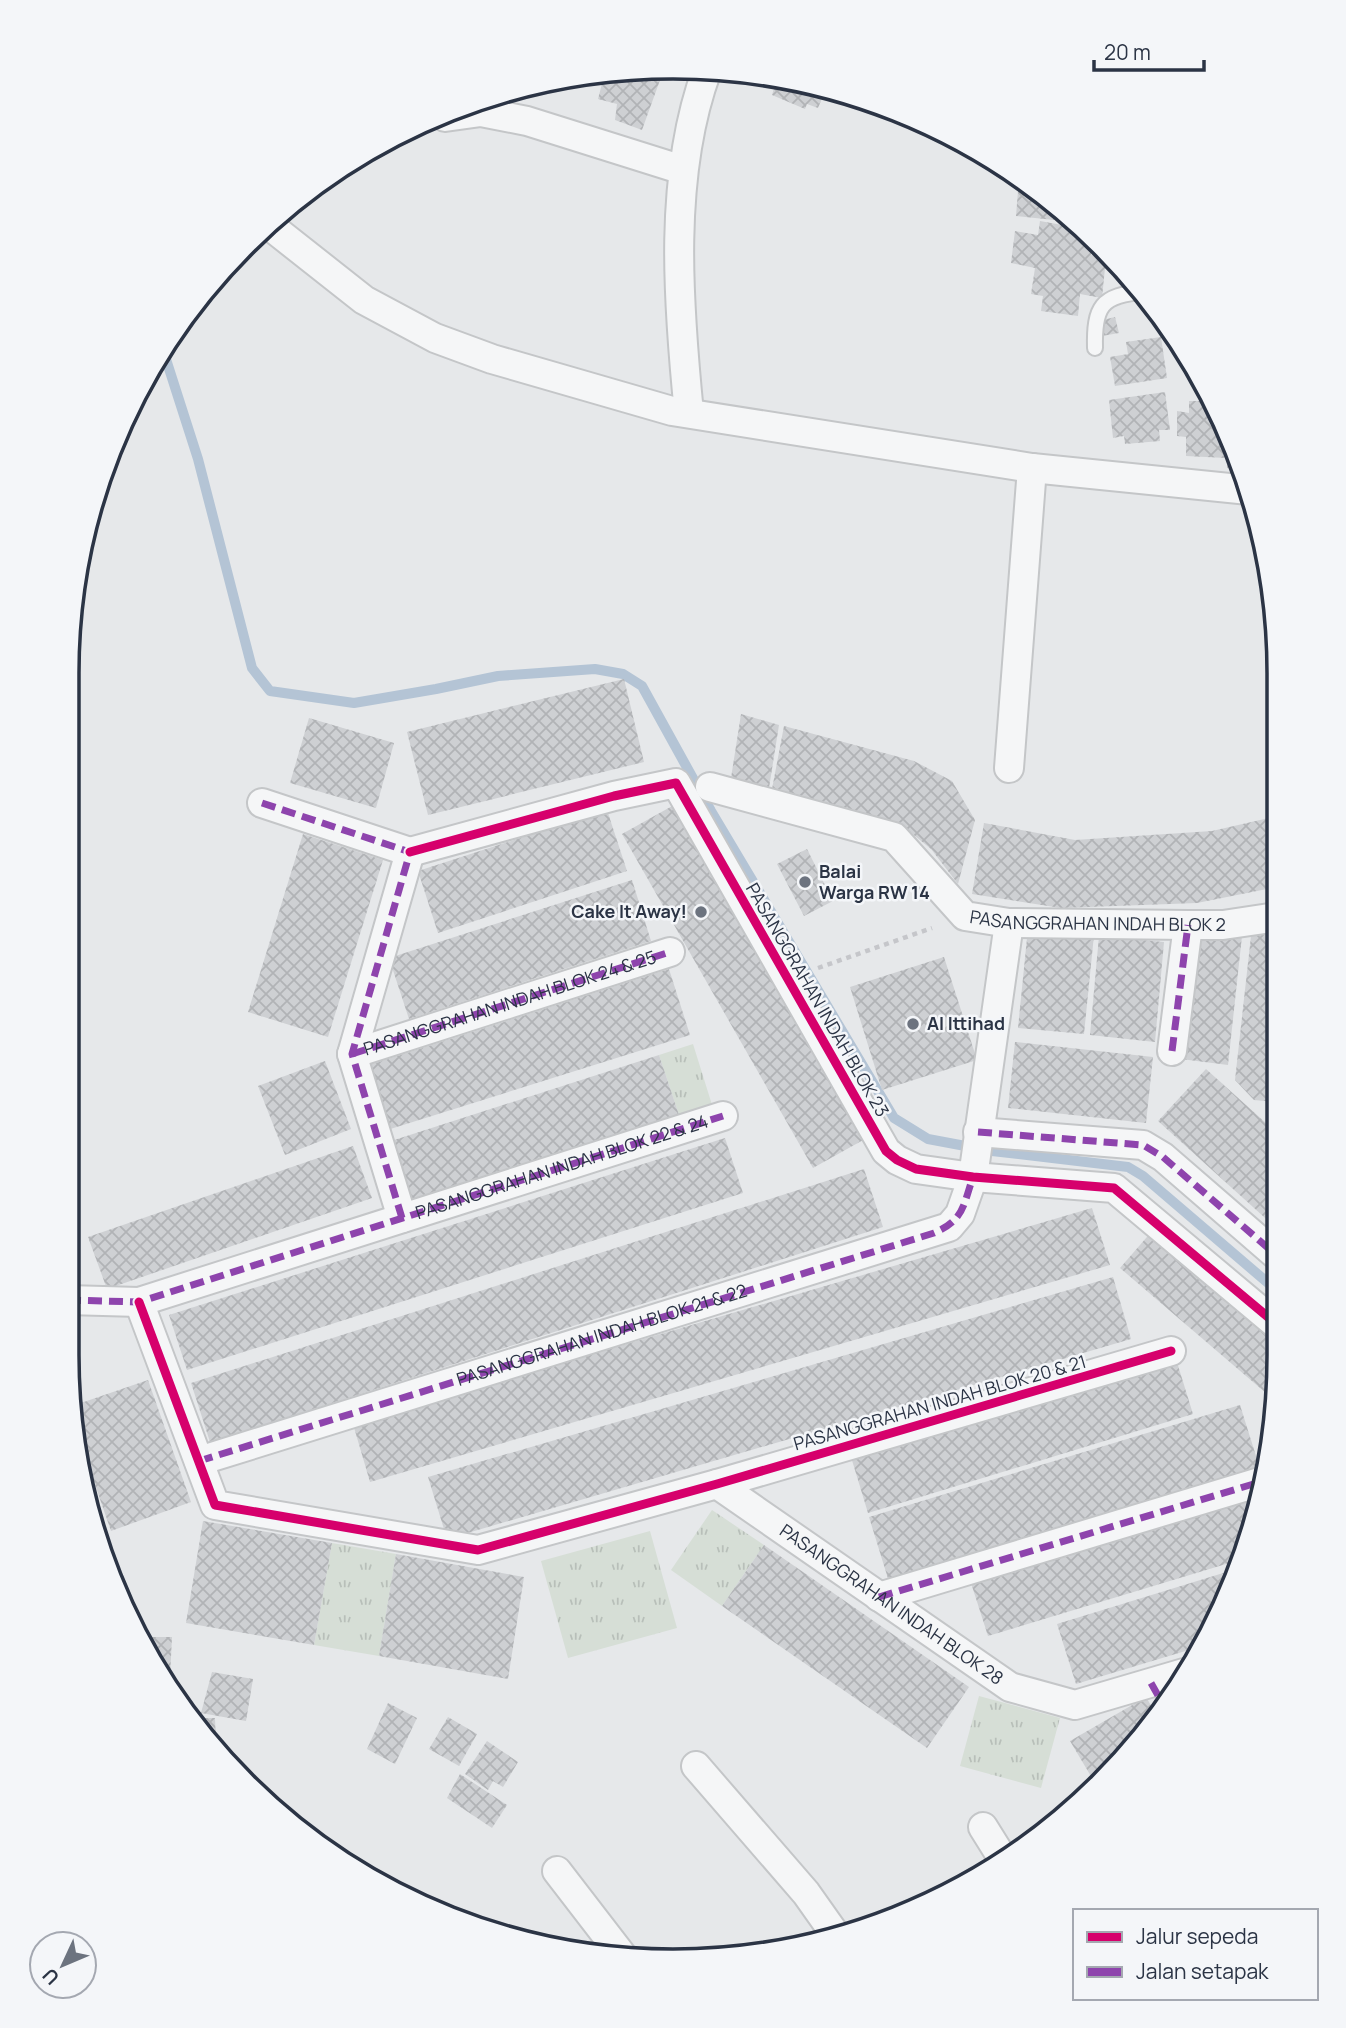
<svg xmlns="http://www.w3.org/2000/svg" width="1346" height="2028" font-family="Manrope,sans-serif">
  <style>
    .grass { fill: url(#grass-tufts) }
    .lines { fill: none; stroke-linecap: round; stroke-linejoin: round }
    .stream { stroke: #b4c4d5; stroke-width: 10 }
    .building { fill: url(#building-cross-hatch) }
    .service-casing { stroke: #c4c6c8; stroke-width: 18 }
    .minor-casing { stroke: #c4c6c8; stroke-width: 32 }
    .path { stroke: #c5c6ca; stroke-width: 4.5; stroke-dasharray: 5 5; stroke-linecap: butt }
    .service { stroke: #f5f6f7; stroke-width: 14 }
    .minor { stroke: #f5f6f7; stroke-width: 28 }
    .quiet { stroke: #8e44ad; stroke-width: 7; stroke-dasharray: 14 7; stroke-linecap: butt }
    .cycleway-casing { stroke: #f4f6f9; stroke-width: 13 }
    .cycleway { stroke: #d6006c; stroke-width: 9 }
    .poi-dot { fill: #6c737f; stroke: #f4f6f9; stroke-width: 2.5 }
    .labels { text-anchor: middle; stroke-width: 5; stroke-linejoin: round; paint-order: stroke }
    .poi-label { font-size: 18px; font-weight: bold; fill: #2b3445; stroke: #f4f6f9; text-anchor: start }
    .street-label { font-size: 18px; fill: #2b3445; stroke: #f4f6f9 }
    .rim { fill: none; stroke: #2b3445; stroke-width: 3.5 }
  </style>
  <defs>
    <pattern id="grass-tufts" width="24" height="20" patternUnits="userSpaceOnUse" patternTransform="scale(1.75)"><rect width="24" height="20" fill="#d6ded6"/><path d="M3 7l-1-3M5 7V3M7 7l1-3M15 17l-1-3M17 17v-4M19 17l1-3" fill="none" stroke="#b8bfb9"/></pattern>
    <pattern id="building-cross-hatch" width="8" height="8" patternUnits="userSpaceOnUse" patternTransform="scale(1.75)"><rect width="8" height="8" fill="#ced0d3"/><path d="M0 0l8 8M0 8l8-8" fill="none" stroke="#b1b3b6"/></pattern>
  </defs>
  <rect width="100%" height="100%" fill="#e6e8ea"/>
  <g class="grass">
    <polygon points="693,1044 713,1108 680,1118 659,1055"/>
    <polygon points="712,1510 764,1545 722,1606 671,1570"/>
    <polygon points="650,1531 677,1628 568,1658 541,1561"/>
    <polygon points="332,1543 396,1554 379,1656 314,1645"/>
    <polygon points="979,1696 1060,1718 1041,1788 960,1766"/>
  </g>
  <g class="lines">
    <polyline class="stream" points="164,353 198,459 252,668 270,691 354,703 436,689 498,676 595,669 623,674 642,686 711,811 894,1118 928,1139 992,1151 1128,1167 1143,1176 1275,1289"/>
  </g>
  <g class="building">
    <polygon points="634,68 664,69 642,130 615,120 617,104 598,99 605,72"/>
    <polygon points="777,78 826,89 818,108 807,104 805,109 772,95"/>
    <polygon points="1019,178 1055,204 1054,220 1016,216"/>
    <polygon points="1062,209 1073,217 1080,224 1061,222"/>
    <polygon points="1040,221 1084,229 1093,238 1091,255 1106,258 1102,298 1080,294 1078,316 1041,311 1043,296 1031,294 1035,268 1011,263 1015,231 1038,235"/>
    <polygon points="1115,317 1119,333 1102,336 1099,321"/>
    <polygon points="1161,337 1167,378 1115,386 1110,357 1128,354 1126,342"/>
    <polygon points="1204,383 1217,405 1227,431 1226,458 1186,456 1186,437 1177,436 1177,411 1189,413 1189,401 1204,401"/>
    <polygon points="1165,392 1170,430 1159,430 1160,441 1125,444 1124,436 1113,438 1109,400"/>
    <polygon points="1228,454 1236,455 1241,470 1227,468"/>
    <polygon points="624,679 644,762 428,815 407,732"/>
    <polygon points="741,714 779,725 769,788 731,778"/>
    <polygon points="309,718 394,743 376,808 290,783"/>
    <polygon points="784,726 914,761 952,781 975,820 958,884 931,849 899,823 772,789"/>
    <polygon points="674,805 865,1139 813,1168 622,834"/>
    <polygon points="607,810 627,871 438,933 418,871"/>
    <polygon points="1277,816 1277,887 1197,903 1061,908 972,894 984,823 1075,840 1212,831"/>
    <polygon points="303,834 383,860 328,1037 248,1012"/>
    <polygon points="807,849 833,901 804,916 777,864"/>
    <polygon points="632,880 651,941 409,1019 389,958"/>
    <polygon points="1252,927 1277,930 1276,1102 1254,1100 1235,1080"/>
    <polygon points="1028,928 1094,935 1084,1034 1018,1028"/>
    <polygon points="1195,930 1242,936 1228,1065 1181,1059"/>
    <polygon points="1099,936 1164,942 1155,1042 1090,1035"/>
    <polygon points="944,957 977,1060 882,1090 850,987"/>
    <polygon points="669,969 690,1035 384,1131 363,1067"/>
    <polygon points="1015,1042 1153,1057 1146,1123 1008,1108"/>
    <polygon points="659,1055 680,1118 408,1205 388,1142"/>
    <polygon points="325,1061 351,1129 285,1155 258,1086"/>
    <polygon points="1206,1069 1276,1132 1275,1227 1158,1121"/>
    <polygon points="725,1138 743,1193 187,1370 169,1315"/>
    <polygon points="353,1146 372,1198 107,1289 88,1237"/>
    <polygon points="864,1169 883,1227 210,1442 191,1383"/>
    <polygon points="1092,1208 1110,1265 370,1482 353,1424"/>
    <polygon points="1153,1230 1275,1334 1274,1400 1120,1268"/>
    <polygon points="1113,1277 1131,1339 447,1539 428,1477"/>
    <polygon points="1176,1359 1193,1414 868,1513 851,1457"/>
    <polygon points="148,1380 191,1502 111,1531 82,1447 75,1405"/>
    <polygon points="1240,1405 1261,1472 890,1585 869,1517"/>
    <polygon points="1256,1496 1236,1561 988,1636 971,1583"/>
    <polygon points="203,1521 332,1543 314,1645 186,1623"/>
    <polygon points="764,1545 969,1687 927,1748 722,1606"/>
    <polygon points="396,1554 524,1577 508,1679 379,1656"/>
    <polygon points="1233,1570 1217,1623 1202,1646 1076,1684 1057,1624"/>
    <polygon points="143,1637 172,1637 170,1678 161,1677"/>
    <polygon points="212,1672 253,1679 246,1721 201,1713"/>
    <polygon points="1146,1697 1156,1714 1129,1755 1095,1783 1070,1741"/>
    <polygon points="388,1703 417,1718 395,1764 367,1749"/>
    <polygon points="448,1717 477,1734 459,1766 429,1749"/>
    <polygon points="193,1718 215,1718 216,1743 207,1733"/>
    <polygon points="487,1741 518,1762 503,1787 493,1781 488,1790 465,1774"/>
    <polygon points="460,1774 507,1805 492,1828 447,1798"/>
  </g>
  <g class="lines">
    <g class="service-casing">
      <path id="service" d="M1095 348C1094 307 1101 295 1143 292"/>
    </g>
    <g class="minor-casing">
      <g id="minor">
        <polyline points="445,117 481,112 527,121 683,170"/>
        <polyline points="269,225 364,300 435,338 492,359 672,411 1032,468 1249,490"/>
        <path d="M689 413C678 303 668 175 707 70"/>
        <polyline points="1009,768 1032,468"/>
        <path id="s1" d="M710 787 894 837 965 916 1009 923 1188 925H1223L1277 917"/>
        <polyline points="262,803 410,852"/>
        <polyline points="410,852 614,796 676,783 886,1151 897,1160 916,1169 973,1177 1114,1188 1275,1323"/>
        <polyline points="1172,1051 1188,925"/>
        <polyline points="352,1054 670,952"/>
        <polyline points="978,1132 1143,1145 1163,1157 1275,1254"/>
        <polyline points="402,1218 352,1054 410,852"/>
        <polyline points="67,1300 139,1302 723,1116"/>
        <polyline points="139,1302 215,1505 478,1550 717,1484 1171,1351"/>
        <path id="s2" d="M199 1461 949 1227 960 1214 973 1177 1009 923"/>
        <path id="s3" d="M717 1484 1010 1687 1075 1705 1184 1673"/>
        <polyline points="879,1597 1260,1482"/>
        <polyline points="696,1766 806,1893 835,1934"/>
        <polyline points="983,1827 1003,1859"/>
        <polyline points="557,1871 624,1958"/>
      </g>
    </g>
    <polyline class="path" points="818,968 932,928"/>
    <use href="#service" class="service"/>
    <use href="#minor" class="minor"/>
    <g class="quiet">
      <polyline points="262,803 410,852"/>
      <polyline points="1172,1051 1188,925"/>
      <path id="s4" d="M352 1054 670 952"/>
      <polyline points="978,1132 1143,1145 1163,1157 1275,1254"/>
      <polyline points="402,1218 352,1054 410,852"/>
      <path id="s5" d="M67 1300 139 1302 723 1116"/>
      <path d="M199 1461 934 1233C964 1220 963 1206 973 1177"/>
      <polyline points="879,1597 1260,1482"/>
      <polyline points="1151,1683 1163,1704"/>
    </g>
    <g class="cycleway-casing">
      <g id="cycleway">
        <polyline points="410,852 614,796 676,783 886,1151 897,1160 916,1169 973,1177 1114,1188 1275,1323"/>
        <polyline points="139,1302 215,1505 478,1550 717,1484 1171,1351"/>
      </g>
    </g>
    <use href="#cycleway" class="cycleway"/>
  </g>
  <g class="poi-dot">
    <circle cx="805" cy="882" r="7"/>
    <circle cx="701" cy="912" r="7"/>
    <circle cx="913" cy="1024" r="7"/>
  </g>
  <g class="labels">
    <g class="poi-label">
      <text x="819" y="878">Balai<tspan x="819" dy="21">Warga RW 14</tspan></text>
      <text x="687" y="918" text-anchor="end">Cake It Away!</text>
      <text x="927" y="1030">Al Ittihad</text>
    </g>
    <g class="street-label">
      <text dy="6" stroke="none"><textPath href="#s1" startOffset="430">PASANGGRAHAN INDAH BLOK 2</textPath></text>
      <text transform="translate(817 1000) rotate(60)" y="6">PASANGGRAHAN INDAH BLOK 23</text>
      <text dy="6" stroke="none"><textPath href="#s4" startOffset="166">PASANGGRAHAN INDAH BLOK 24 &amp; 25</textPath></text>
      <text dy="6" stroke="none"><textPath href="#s5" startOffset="516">PASANGGRAHAN INDAH BLOK 22 &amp; 24</textPath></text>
      <text dy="6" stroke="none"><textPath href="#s2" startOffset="422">PASANGGRAHAN INDAH BLOK 21 &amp; 22</textPath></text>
      <text transform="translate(940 1403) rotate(-16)" y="6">PASANGGRAHAN INDAH BLOK 20 &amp; 21</text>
      <text dy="6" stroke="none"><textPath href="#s3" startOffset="212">PASANGGRAHAN INDAH BLOK 28</textPath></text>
    </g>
  </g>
  <path d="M0 0H1346V2028H0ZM673 79H673A594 594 0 0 1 1267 673V1355A594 594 0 0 1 673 1949H673A594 594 0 0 1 79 1355V673A594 594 0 0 1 673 79Z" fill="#f4f6f9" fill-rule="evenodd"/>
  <path class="rim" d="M673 79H673A594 594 0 0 1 1267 673V1355A594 594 0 0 1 673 1949H673A594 594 0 0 1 79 1355V673A594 594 0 0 1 673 79Z"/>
  <rect x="1073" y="1909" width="245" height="91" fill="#f4f6f9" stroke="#a4a8b1" stroke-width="2"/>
  <rect x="1087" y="1932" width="35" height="10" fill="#d6006c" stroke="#a4a8b1" stroke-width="2"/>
  <text x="1136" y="1944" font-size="21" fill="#2b3445">Jalur sepeda</text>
  <rect x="1087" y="1967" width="35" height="10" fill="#8e44ad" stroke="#a4a8b1" stroke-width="2"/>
  <text x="1136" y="1979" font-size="21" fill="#2b3445">Jalan setapak</text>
  <g transform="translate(63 1965) rotate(226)"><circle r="33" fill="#f4f6f9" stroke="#a4a8b1" stroke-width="2"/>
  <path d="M0-5L12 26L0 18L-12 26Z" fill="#6c737f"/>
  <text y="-10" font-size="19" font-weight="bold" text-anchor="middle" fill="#2b3445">U</text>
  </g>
  <path d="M1094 60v10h110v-10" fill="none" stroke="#2b3445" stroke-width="3.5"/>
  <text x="1104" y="60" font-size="21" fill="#2b3445" stroke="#f4f6f9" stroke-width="5" paint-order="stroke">20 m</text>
</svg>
